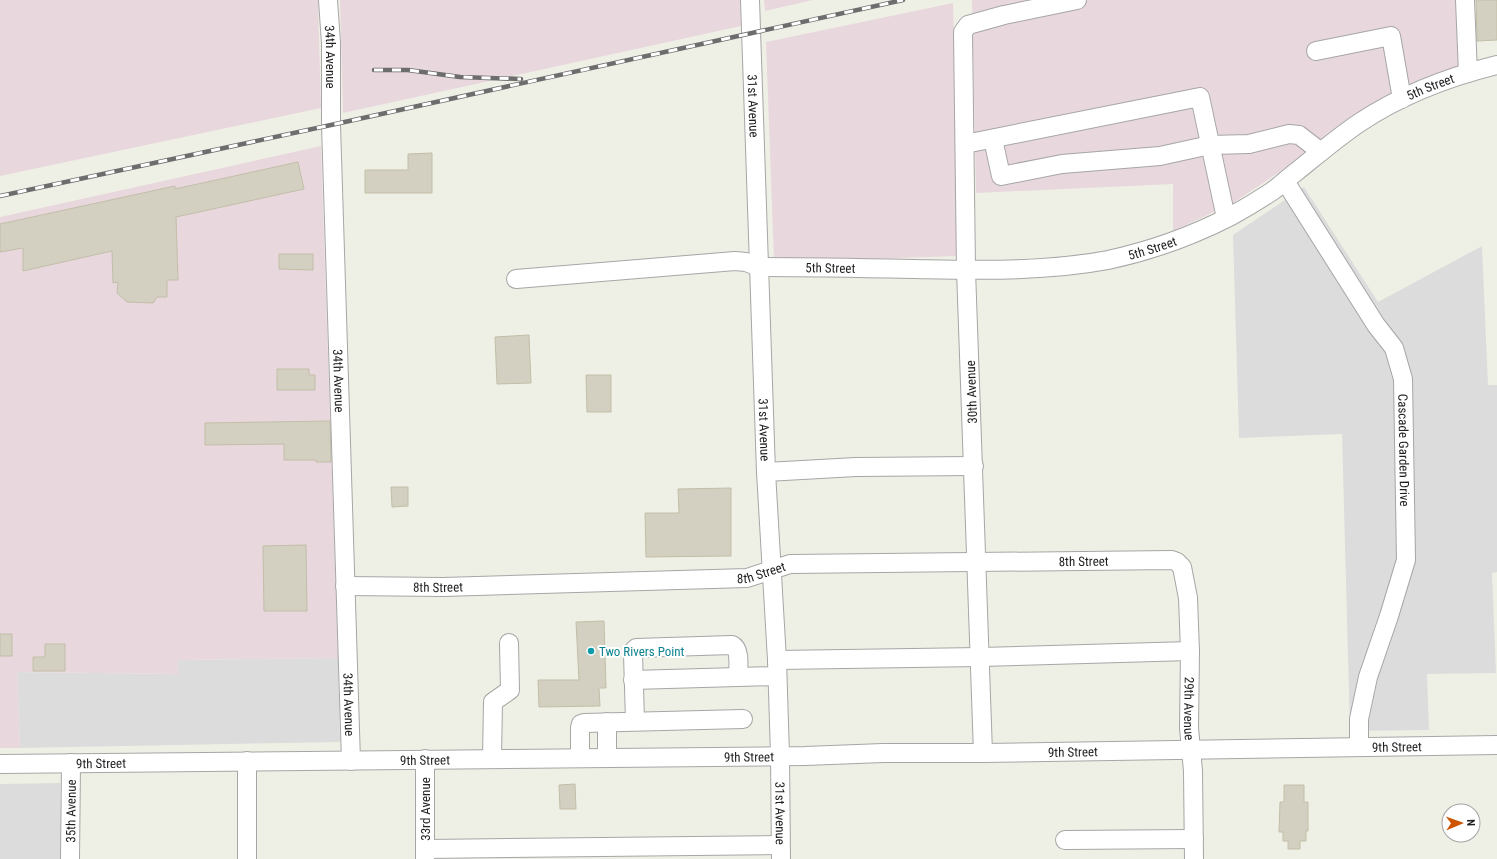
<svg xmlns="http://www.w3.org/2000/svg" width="1497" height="859" font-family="'Roboto Condensed',sans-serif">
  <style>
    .residential { fill: #dddcdc }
    .industrial { fill: #e9d7de }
    .building { fill: #d3d0c2; stroke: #c2bea7 }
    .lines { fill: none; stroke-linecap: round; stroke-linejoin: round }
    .minor-casing { stroke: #a6a6a6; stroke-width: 20 }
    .minor { stroke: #fff; stroke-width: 18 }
    .rail-casing { stroke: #6d6d6d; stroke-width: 4.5 }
    .rail { stroke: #fff; stroke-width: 3; stroke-dasharray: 9; stroke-linecap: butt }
    .culture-dot { fill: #0f9aa8; stroke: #fff; stroke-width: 1.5 }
    .labels { text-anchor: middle; stroke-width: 4; stroke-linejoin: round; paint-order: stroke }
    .street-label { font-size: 13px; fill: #1f1f1f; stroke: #fff }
    .culture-label { font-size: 13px; fill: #0d838f; stroke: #fff; text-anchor: start }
  </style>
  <rect width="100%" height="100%" fill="#eff0e5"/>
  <g class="residential">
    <polygon points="1304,187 1378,302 1482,246 1488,385 1497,385 1497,572 1492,573 1496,673 1427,674 1429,730 1350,731 1342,434 1239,438 1233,235"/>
    <polygon points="338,658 340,742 20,748 17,672 178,674 177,660"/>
    <polygon points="60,783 61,859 0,859 0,784"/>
  </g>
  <g class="industrial">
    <polygon points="0,0 318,0 321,108 0,176"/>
    <polygon points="340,0 740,0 741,26 343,113"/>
    <polygon points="764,0 813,0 765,11"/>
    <polygon points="972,0 1471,0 1474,60 1402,90 1233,203 1173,231 1173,184 976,193"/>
    <polygon points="953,3 960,256 774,262 766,42"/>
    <polygon points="321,146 338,658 177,660 178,674 17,672 20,748 0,748 0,217"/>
  </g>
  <g class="building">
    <polygon points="1476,0 1497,0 1497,40 1477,41"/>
    <polygon points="432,153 432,193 365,193 365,170 408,170 408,154"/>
    <polygon points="298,162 304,189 176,217 178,280 167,280 167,297 157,297 153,303 127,302 117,293 118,282 113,283 112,251 23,271 23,248 0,252 0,224 175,186 175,189"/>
    <polygon points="279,254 313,254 313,270 279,269"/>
    <polygon points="529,335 531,383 497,384 495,337"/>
    <polygon points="277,369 309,369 309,375 315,375 315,390 277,390"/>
    <polygon points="586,375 611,375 611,412 587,412"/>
    <polygon points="330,421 331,462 316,462 316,460 284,460 284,444 205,445 205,423"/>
    <polygon points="391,487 408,487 408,506 392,507"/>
    <polygon points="731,488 731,556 646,557 645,513 679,513 678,489"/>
    <polygon points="306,545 307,611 264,611 263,546"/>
    <polygon points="604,621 606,688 599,688 600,706 539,707 538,680 579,680 576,622"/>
    <rect x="0" y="634" width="12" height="22"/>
    <polygon points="45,644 65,644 65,671 33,671 33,657 45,657"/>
    <polygon points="575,784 576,809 560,809 559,785"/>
    <polygon points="1284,785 1304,785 1304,802 1308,802 1308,831 1306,831 1306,841 1300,841 1300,849 1288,849 1288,841 1283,841 1283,832 1279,832 1280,802 1284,802"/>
  </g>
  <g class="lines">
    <g class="minor-casing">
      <g id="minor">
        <path id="s1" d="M328 0 331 43V125L351 761"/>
        <path id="s2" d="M750 0 766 472 777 660 780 755 781 859"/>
        <polyline points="1465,0 1468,73"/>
        <polyline points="1316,51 1391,36 1402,99"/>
        <polyline points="993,139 1001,176 1062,164 1160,156 1210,145 1249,144 1289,134 1299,135 1321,152"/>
        <polyline points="965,144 1200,97 1226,218"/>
        <path id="s3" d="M1285 181 1376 325 1394 348 1403 379 1406 560 1389 616 1368 677 1359 719V747"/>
        <path id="s4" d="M516 279 735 261 746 262 759 267C811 267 863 268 914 269 978 270 1045 272 1108 260 1150 251 1192 236 1231 216 1244 209 1259 200 1271 192 1280 186 1288 178 1296 172 1317 155 1337 138 1359 123 1401 95 1448 77 1497 65"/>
        <polyline points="766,472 856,467 974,466"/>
        <path id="s5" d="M345 586 443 587 747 578 790 564 1172 560 1177 562 1182 567 1188 598 1190 651 1189 728 1193 771 1194 859"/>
        <polyline points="777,660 980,657 1190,651"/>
        <polyline points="633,680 777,676"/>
        <path d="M635 721 633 654 634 650 636 648 732 645C741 649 738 668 738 677"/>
        <polyline points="607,722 607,757"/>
        <polyline points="983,753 966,270 963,32 968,25 1004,15 1077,0"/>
        <polyline points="492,758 493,702 510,690 509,643"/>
        <polyline points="580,758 580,728 581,724 584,723 743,719"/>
        <polyline points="425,759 425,859"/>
        <polyline points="247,761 247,859"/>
        <path id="s6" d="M0 764 805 756 883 753H983L1497 745"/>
        <polyline points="1065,840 1194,839"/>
        <polyline points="425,849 780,845"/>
        <path id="s7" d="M70 859 71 763"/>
      </g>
    </g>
    <use href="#minor" class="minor"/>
    <g class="rail-casing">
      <g id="rail">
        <polyline points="374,70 408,70 460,77 521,79"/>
        <polyline points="0,196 331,125 903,0"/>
      </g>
    </g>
    <use href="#rail" class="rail"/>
  </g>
  <circle class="culture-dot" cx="591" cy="651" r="4"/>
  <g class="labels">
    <g class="street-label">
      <text dy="5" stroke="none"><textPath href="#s1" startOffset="57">34th Avenue</textPath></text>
      <text dy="5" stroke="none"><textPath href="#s4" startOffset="964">5th Street</textPath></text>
      <text dy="5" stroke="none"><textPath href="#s2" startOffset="106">31st Avenue</textPath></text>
      <text dy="5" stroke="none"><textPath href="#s4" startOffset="640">5th Street</textPath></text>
      <text dy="5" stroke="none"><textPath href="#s4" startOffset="316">5th Street</textPath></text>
      <text dy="5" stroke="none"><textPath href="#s1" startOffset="381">34th Avenue</textPath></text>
      <text transform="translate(971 392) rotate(-92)" y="5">30th Avenue</text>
      <text dy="5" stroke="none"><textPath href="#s2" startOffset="430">31st Avenue</textPath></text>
      <text dy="5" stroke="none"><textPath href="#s3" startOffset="303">Cascade Garden Drive</textPath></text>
      <text dy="5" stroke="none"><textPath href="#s5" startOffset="741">8th Street</textPath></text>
      <text dy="5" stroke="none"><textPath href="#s5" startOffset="417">8th Street</textPath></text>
      <text dy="5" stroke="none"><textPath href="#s5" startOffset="93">8th Street</textPath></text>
      <text dy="5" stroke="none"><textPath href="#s1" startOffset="705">34th Avenue</textPath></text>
      <text dy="5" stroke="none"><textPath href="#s5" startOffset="984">29th Avenue</textPath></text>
      <text dy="5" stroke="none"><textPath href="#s6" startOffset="1397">9th Street</textPath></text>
      <text dy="5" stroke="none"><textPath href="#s6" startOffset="1073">9th Street</textPath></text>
      <text dy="5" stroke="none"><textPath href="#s6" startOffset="749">9th Street</textPath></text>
      <text dy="5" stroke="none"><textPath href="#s6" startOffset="425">9th Street</textPath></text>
      <text dy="5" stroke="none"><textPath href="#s6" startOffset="101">9th Street</textPath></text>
      <text transform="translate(425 809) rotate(-90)" y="5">33rd Avenue</text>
      <text dy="5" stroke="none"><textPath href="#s7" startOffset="48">35th Avenue</textPath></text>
      <text dy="5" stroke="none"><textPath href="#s2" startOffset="814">31st Avenue</textPath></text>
    </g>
    <g class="culture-label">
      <text x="599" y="656">Two Rivers Point</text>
    </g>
  </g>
  <g transform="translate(1461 823) rotate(88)"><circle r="19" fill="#ffffff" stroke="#a5a5a5"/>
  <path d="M0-3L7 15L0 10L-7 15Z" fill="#ce5400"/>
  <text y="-6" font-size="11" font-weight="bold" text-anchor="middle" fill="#1f1f1f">N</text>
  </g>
</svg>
